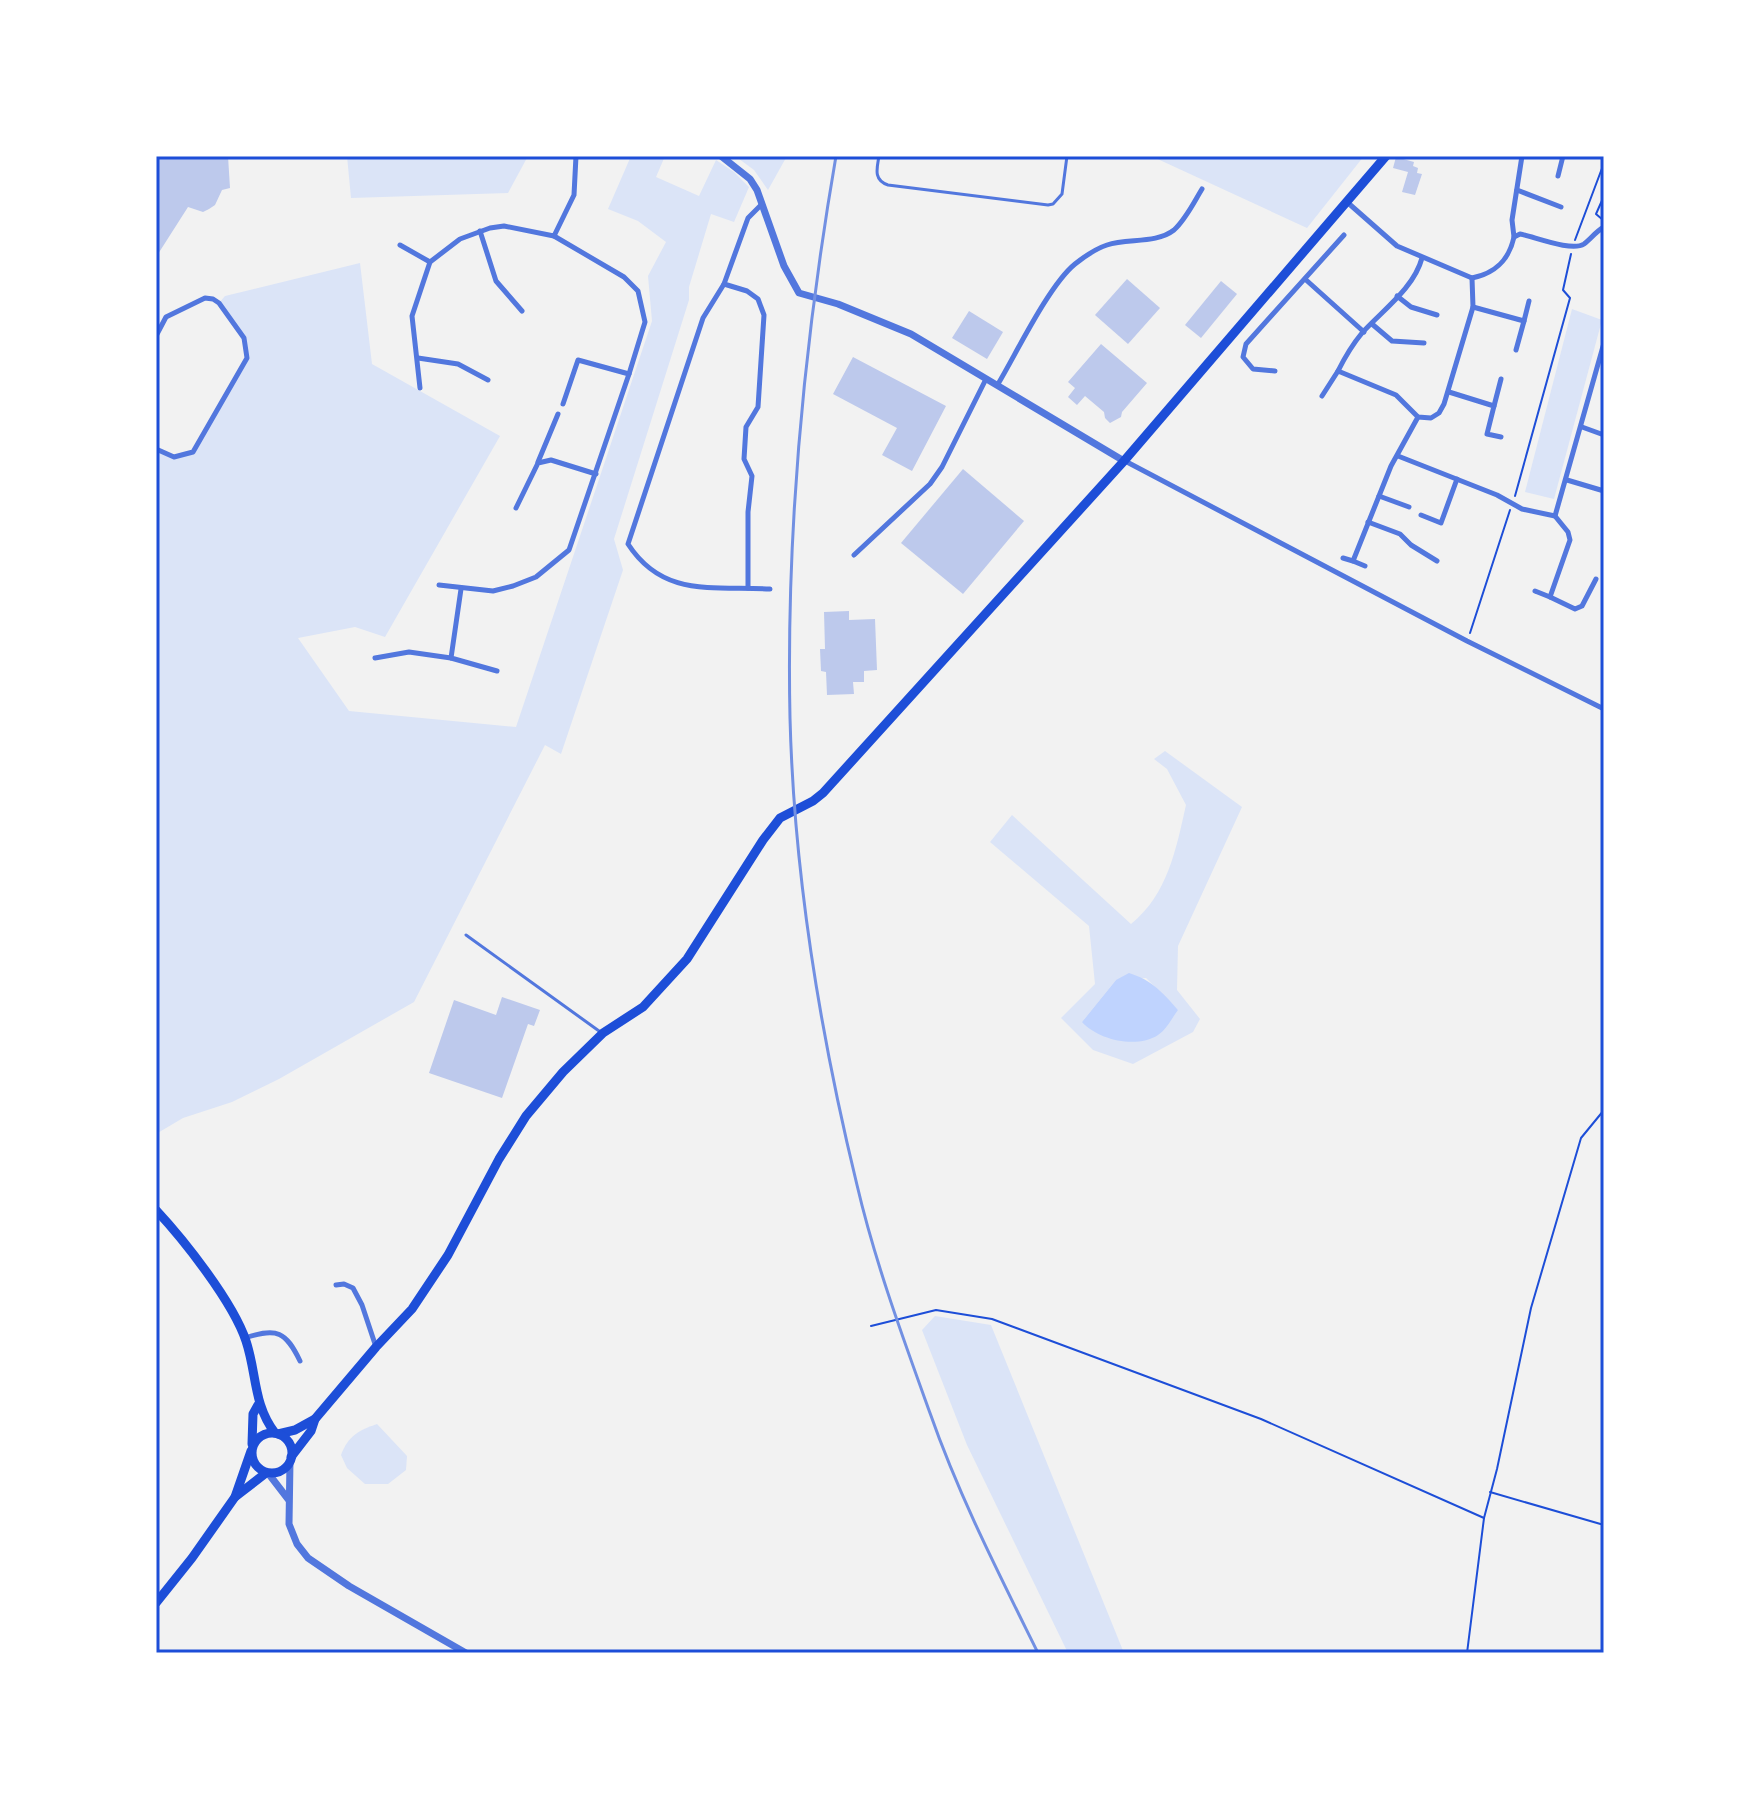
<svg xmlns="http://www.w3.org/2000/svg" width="1760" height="1809" font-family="Inter,sans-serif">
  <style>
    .green { fill: #dbe4f7; fill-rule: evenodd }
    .water { fill: #bfd3fe }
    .building { fill: #bdc9ec }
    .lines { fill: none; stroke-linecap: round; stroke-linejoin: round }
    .path { stroke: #1d4ed8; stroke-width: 2 }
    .service { stroke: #5277de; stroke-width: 3 }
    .minor { stroke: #5277de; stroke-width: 5 }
    .tertiary { stroke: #5277de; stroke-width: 7 }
    .primary { stroke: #1d4ed8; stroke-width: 9 }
    .trunk { stroke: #1d4ed8; stroke-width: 9 }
    .rail { stroke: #7290e2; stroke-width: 3 }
    .neatline { fill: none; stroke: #1d4ed8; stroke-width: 3 }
  </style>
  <rect width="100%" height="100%" fill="#f2f2f2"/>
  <g class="green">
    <polygon points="347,156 528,156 508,193 351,198"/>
    <polygon points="631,156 665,156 656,177 699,196 716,160 734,172 749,187 734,222 711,214 689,287 689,300 614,539 623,570 561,754 545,745 414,1002 279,1079 232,1102 183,1118 156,1134 156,449 174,457 193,452 246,358 244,338 219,303 225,296 360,263 372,364 500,436 385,637 355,627 298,638 349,711 516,727 652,321 648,276 666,242 638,221 608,209"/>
    <polygon points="735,156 787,156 768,190 754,170"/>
    <polygon points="1151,156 1364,156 1307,228"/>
    <polygon points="1572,309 1602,320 1554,499 1525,492"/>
    <path d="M1165 751 1242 807 1178 946 1177 990 1200 1019 1193 1032 1133 1064 1093 1050 1061 1018 1095 984 1089 926 990 842 1012 815 1131 924C1168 894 1176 849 1186 805L1167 769 1154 759ZM1146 978 1178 1010 1082 1022 1116 980Z"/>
    <polygon points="935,1316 991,1325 1124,1653 1068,1653 967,1445 922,1330"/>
    <path d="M377 1424 407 1456 406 1470 388 1484H365L347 1468 341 1455C348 1436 359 1430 377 1424Z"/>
  </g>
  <path class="water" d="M1129 973C1152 980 1163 993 1178 1010 1172 1018 1166 1030 1158 1035 1137 1049 1098 1040 1082 1022L1116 980Z"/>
  <g class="building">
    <polygon points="156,156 170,159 172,156 228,156 230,188 222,190 215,205 209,209 203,212 188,207 158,254 156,253"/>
    <polygon points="1396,157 1414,162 1413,166 1418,168 1417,173 1422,174 1415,195 1402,192 1408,172 1393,168"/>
    <polygon points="1127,279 1160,308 1128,344 1095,315"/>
    <polygon points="1221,281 1237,294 1201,338 1185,325"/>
    <polygon points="969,311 1003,332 987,359 952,338"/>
    <polygon points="1101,344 1147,383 1122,412 1121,417 1110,423 1105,418 1104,412 1085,396 1077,405 1068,397 1075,388 1068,382"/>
    <polygon points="853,357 946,406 912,471 882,455 897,428 833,394"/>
    <polygon points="963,469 1024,521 963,594 901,543"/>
    <polygon points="849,611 849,620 875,619 877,670 864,671 864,682 853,682 854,694 827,695 826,672 821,671 820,649 825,649 824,612"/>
    <polygon points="502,997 540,1010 534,1026 528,1024 502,1098 429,1073 454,1000 496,1015"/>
  </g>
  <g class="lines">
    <g class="path">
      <polyline points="1603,220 1596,214 1604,196"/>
      <polyline points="1575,240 1604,163"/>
      <polyline points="1515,496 1570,298 1563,290 1571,254"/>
      <polyline points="1470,633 1510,510"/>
      <polyline points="871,1326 936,1310 992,1319 1261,1419 1484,1518"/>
      <polyline points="1490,1492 1604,1525"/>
      <polyline points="1467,1653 1484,1518 1497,1469 1531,1308 1581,1138 1604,1110"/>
    </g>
    <g class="service">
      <path d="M879 156C877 168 873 180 888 185L1048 205 1053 204 1062 194 1067 156"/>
      <polyline points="466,935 599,1031"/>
    </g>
    <g class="minor">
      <polyline points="1558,176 1563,156"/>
      <polyline points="1517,190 1561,207"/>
      <path d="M1347 202 1397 246 1472 278C1496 273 1509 260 1514 237L1520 234C1535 237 1572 252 1584 244 1591 239 1595 232 1604 227"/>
      <path d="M762 204 748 218 724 284 703 318 628 544C663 598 713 586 770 589"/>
      <polyline points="480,231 496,281 522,311"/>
      <polyline points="1514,237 1512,220 1522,156"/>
      <polyline points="400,245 430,262"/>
      <polyline points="1305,279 1364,332"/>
      <polyline points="724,284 747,291 758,299 764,315 758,407 746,427 744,459 752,476 748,512 748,588"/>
      <polyline points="1397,296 1411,307 1437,315"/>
      <polyline points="1473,307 1524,321 1529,301"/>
      <polyline points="1372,324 1392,341 1424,343"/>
      <polyline points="156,336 166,317 205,298 213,299 219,303 244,338 247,358 193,452 174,457 156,449"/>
      <polyline points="1516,350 1524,321"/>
      <polyline points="418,358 458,364 488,380"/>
      <polyline points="1275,371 1253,369 1243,357 1246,344 1344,235"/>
      <path d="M1338 371C1345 357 1352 345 1362 333 1383 310 1414 288 1422 258"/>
      <path d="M998 384C1016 354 1049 285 1075 264 1085 256 1095 249 1107 245 1128 238 1156 244 1174 230 1186 219 1194 202 1202 189"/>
      <polyline points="420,388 412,316 430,262 460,239 490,228 504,226 554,236 574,195 576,156"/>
      <polyline points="1449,392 1494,406 1487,434 1501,437"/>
      <polyline points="1322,396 1338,371 1396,395 1418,417 1431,418 1439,413 1444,404 1473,307 1472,278"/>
      <polyline points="563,404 578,360 629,374"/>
      <polyline points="1494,406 1501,379"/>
      <polyline points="1582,427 1604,435"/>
      <polyline points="1398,456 1497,495 1522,509 1555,516 1604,343"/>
      <polyline points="1125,461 1467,641 1604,709"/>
      <polyline points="538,462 558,414"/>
      <polyline points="1567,480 1604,491"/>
      <polyline points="1379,496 1409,507"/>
      <polyline points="516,508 538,463 551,460 596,474"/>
      <polyline points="1421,515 1441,523 1457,479"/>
      <polyline points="1555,516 1568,532 1570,540 1550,597 1575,609 1582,606 1596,579"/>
      <polyline points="1368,522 1400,534 1411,545 1437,561"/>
      <polyline points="854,555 930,484 942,467 986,379"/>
      <polyline points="1343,558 1353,561"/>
      <polyline points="1365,566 1353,561 1391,466 1418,417"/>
      <polyline points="439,585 493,591 513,586 536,577 569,550 629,374 645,322 638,291 624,277 554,236"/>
      <polyline points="461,589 451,658 497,671"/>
      <polyline points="1535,591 1550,597"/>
      <polyline points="375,658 409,652 451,658"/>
      <polyline points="336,1285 344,1284 353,1288 362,1305 376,1347"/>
      <path d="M245 1338C277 1327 286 1332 300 1361"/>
    </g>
    <g class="tertiary">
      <polyline points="721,156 750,179 757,190 784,266 799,293 838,304 911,334 1124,461"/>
      <polyline points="290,1461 289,1524 297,1544 308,1558 349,1586 466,1653"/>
      <polyline points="268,1473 288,1499"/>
    </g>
    <g class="primary">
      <polyline points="278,1434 295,1430 315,1419 376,1347 412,1309 448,1255 499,1159 526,1116 563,1072 603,1033 643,1007 687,959 763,840 780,818 813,801 823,793 1124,461 1386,156"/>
      <polyline points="291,1457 311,1431 315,1419"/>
    </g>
    <g class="trunk">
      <path d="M156 1210C184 1240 233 1302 246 1341 257 1374 253 1404 275 1433"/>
      <circle cx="272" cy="1453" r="20"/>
      <polyline points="252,1444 253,1414 258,1405"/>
      <polyline points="235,1497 266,1473"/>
      <polyline points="156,1603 192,1558 235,1497 251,1451"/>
    </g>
    <path class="rail" d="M836 156C804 342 786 529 790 718 794 875 820 1033 857 1185 875 1262 903 1338 930 1413 959 1496 999 1574 1038 1653"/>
  </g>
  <rect width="1760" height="1809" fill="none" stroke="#ffffff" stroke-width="316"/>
  <rect x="158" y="158" width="1444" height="1493" class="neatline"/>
</svg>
